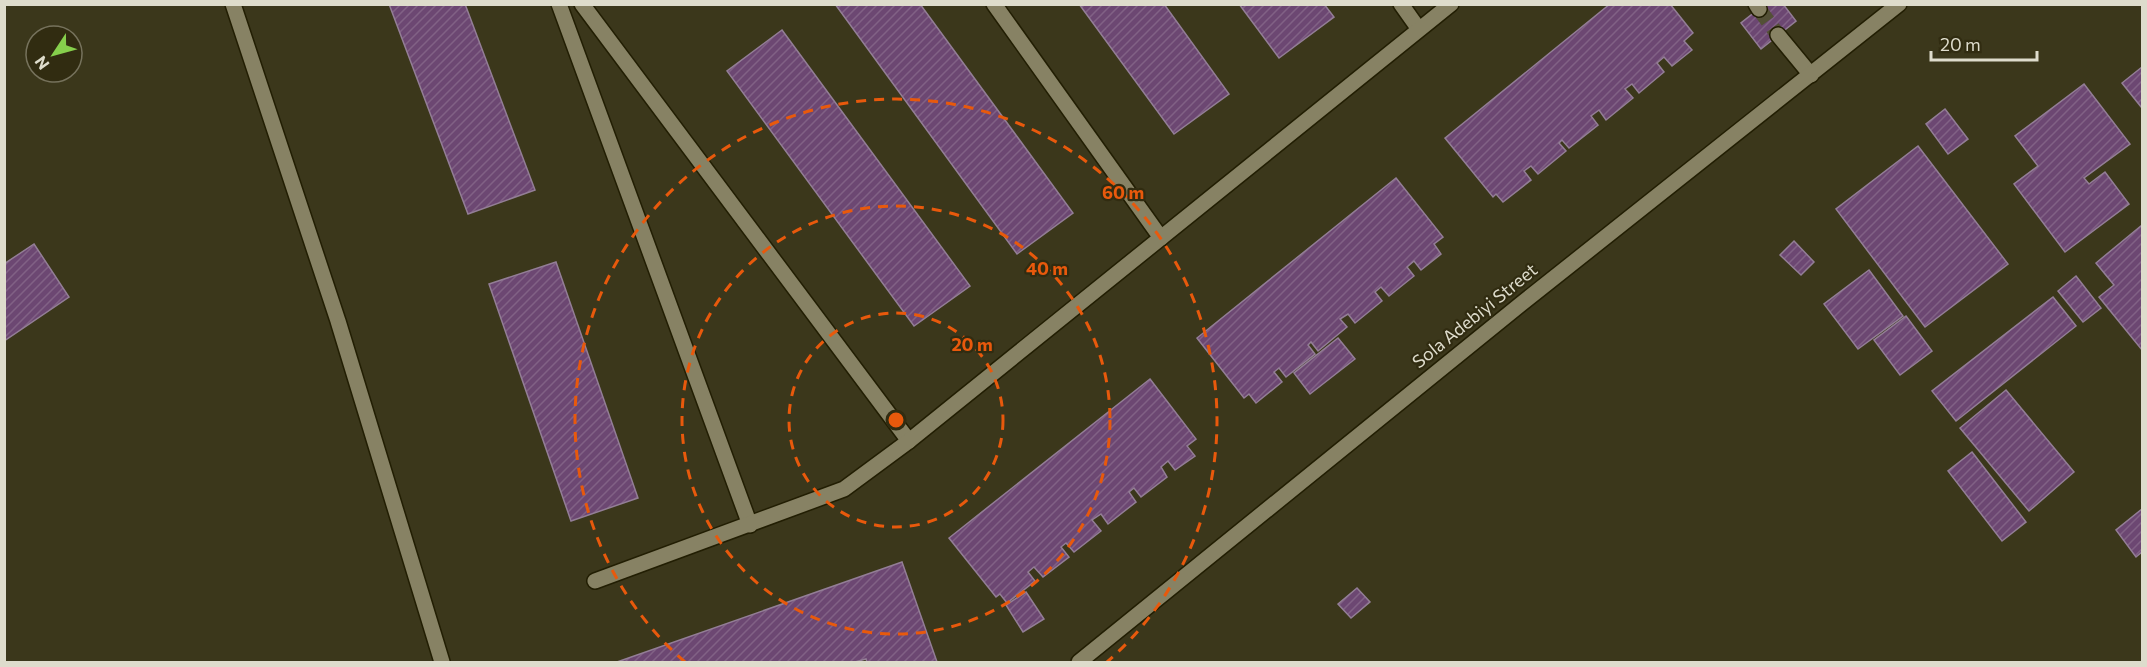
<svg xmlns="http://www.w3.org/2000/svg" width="2147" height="667" font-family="Commissioner,sans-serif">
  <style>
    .building { fill: url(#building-hatch); stroke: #937e96; stroke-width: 1.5 }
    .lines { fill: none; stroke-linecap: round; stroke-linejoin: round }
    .minor-tunnel { stroke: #535036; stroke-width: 15; stroke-dasharray: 15 8; stroke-linecap: butt }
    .minor-casing { stroke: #221e03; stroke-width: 18 }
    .minor { stroke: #878264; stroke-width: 15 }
    .ring { fill: none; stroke: #e8590c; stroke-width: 3; stroke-dasharray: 10 8 }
    .labels { text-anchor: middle; stroke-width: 4.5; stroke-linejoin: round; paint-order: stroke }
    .street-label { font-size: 18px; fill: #dedccc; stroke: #312c11 }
    .centre { fill: #e8590c; stroke: #312c11; stroke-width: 3 }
    .ring-label { font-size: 18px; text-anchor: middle; font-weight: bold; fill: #e8590c; stroke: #312c11; stroke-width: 4.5; stroke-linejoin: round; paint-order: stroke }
  </style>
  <defs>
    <pattern id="building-hatch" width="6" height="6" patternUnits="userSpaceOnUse" patternTransform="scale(1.5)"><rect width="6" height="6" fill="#6c4772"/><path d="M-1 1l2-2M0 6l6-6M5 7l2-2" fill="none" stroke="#816185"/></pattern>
  </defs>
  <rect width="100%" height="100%" fill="#3b371b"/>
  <g class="building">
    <polygon points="389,4 465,4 535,190 468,214"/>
    <polygon points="835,4 920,4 1073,213 1017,254"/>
    <polygon points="1079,4 1164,4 1229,94 1174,134"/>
    <polygon points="1239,4 1324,4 1334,17 1279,58"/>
    <polygon points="1610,4 1670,4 1693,33 1684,41 1692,50 1672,66 1664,57 1657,63 1664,72 1639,93 1632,84 1625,89 1633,98 1606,120 1599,110 1591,116 1598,125 1569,148 1562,140 1559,143 1566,151 1538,174 1531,166 1524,171 1531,180 1503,202 1496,194 1493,197 1445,138"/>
    <polygon points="1765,4 1783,4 1796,21 1761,49 1741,23"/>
    <polygon points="782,30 970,286 914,326 727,71"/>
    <polygon points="2142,67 2142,108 2122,83"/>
    <polygon points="2084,84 2130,144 2084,178 2089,184 2105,172 2129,204 2065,252 2014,184 2038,166 2015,136"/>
    <polygon points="1945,109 1968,139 1948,154 1926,124"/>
    <polygon points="1918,146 2008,264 1925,327 1836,209"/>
    <polygon points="1396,178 1443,237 1434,244 1441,254 1421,270 1414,261 1407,267 1414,276 1389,296 1381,287 1375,292 1382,301 1355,323 1348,314 1340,319 1347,327 1318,351 1311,342 1308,345 1315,354 1286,377 1279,368 1274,372 1282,382 1256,403 1249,394 1244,398 1197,338"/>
    <polygon points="2142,225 2142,350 2099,297 2114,285 2096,263"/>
    <polygon points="1794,241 1814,262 1801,275 1780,255"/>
    <polygon points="34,244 69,297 4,341 4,264"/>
    <polygon points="556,262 638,498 571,521 489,284"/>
    <polygon points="1869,270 1903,316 1858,349 1824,304"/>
    <polygon points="2076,276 2101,308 2083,322 2058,291"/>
    <polygon points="2053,297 2076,326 1956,421 1932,391"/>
    <polygon points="1906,316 1932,351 1900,375 1874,340"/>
    <polygon points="1338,338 1355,359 1310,394 1294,373"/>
    <polygon points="1150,379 1196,439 1187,446 1195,456 1175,470 1168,461 1161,467 1167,477 1141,497 1134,488 1129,492 1136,502 1108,524 1101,514 1092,520 1101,531 1074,552 1066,543 1061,547 1069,557 1043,577 1034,567 1028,572 1035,581 1007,603 1000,594 996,597 949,538"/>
    <polygon points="2006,390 2074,472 2029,511 1960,428"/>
    <polygon points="1972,452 2026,522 2002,541 1948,471"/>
    <polygon points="2142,509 2142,552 2136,557 2116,530"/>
    <polygon points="902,562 937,662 867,662 866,659 855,662 617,662"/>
    <polygon points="1357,588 1370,602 1351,618 1338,604"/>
    <polygon points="1026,592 1044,619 1023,632 1006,605"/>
  </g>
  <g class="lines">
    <polyline class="minor-tunnel" points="1759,9 1778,35"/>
    <g class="minor-casing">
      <g id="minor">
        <polyline points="233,4 338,321 442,662"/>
        <polyline points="559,4 750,525"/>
        <polyline points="582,4 909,441"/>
        <polyline points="994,4 1161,238"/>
        <polyline points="1401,4 1418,28"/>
        <polyline points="1756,4 1759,9"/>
        <polyline points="1778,35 1811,75"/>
        <polyline points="595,581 844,489 909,441 1451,4"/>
        <polyline points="1079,662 1521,304 1899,4"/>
      </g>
    </g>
    <use href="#minor" class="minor"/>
  </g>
  <g class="ring">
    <circle cx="896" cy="420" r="107"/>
    <circle cx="896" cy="420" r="214"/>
    <path d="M685 662A321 321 0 1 1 1107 662"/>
  </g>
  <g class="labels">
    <g class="street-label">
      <text transform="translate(1475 316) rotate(-39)" y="6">Sola Adebiyi Street</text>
    </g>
  </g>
  <circle cx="896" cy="420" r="9" class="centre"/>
  <g class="ring-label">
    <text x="1123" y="199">60 m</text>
    <text x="1047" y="275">40 m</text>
    <text x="972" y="351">20 m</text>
  </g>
  <rect width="2147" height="667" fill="none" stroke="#dedccc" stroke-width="12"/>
  <g transform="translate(54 54) rotate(234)"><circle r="28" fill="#312c11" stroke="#76725c" stroke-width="1.5"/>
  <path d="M0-4.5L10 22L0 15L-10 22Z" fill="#86cf4c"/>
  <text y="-9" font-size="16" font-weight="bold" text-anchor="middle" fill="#dedccc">N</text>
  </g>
  <path d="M1931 51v9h106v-9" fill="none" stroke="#dedccc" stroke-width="3"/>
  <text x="1940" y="51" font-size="18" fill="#dedccc" stroke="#312c11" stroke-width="4.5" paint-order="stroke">20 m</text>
</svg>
